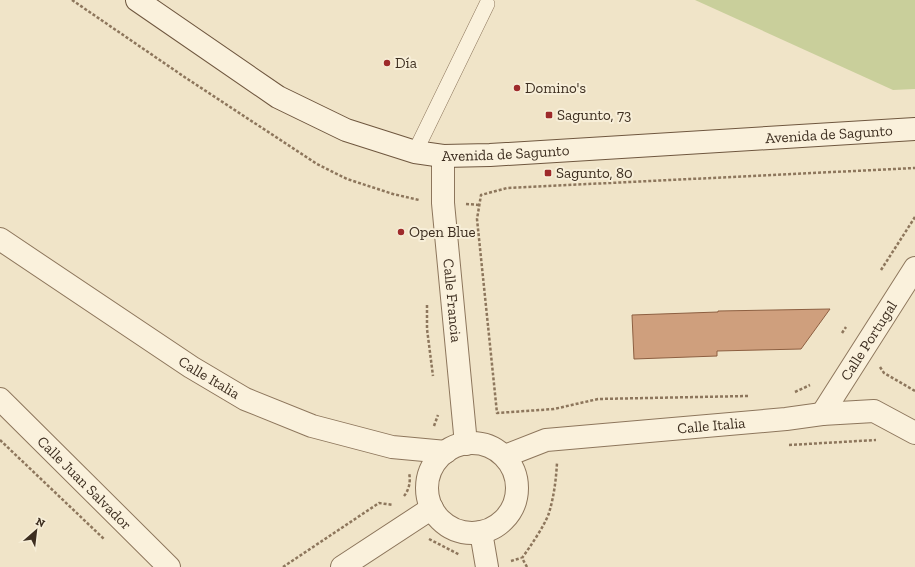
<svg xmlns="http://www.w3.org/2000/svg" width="915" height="567" font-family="'Zilla Slab',serif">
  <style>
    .green { fill: #c9cf9b }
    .building { fill: #cf9f7d; stroke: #8d5f41 }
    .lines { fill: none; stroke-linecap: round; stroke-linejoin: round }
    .lane-casing { stroke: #8d765c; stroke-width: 16 }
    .street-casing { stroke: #8d765c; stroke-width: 24 }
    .secondary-casing { stroke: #6f573f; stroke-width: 24 }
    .path { stroke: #8d765c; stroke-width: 2.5; stroke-dasharray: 3 2; stroke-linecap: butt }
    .lane { stroke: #faf1dc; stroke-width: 15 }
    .street { stroke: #faf1dc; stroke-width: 22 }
    .secondary { stroke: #faf1dc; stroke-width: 22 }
    .poi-dot { fill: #9e2a2b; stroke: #f7eed8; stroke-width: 1.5 }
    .labels { text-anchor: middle; stroke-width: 4; stroke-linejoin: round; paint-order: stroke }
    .poi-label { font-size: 15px; fill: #3d2e20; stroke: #f7eed8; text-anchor: start }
    .street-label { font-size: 15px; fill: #3d2e20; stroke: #f7eed8 }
  </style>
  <rect width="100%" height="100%" fill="#f0e4c8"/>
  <polygon class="green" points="695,0 915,0 915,89 893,90"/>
  <polygon class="building" points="830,309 801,349 717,351 717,356 634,359 632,315 718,312 718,311"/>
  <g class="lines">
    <g class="lane-casing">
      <polyline id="lane" points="415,152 487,4"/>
    </g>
    <g class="street-casing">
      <g id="street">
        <path id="s1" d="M443 156V203L466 444"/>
        <path id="s2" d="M0 239 191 367 245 399 312 426 392 447 446 452"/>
        <path id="s3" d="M0 399 169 567"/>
        <path id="s4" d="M822 414 915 268"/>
        <circle cx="472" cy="488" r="45"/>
        <path id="s5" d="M505 456 546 440 786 419 822 414 874 411 915 433"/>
        <polyline points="481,532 487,567"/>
        <polyline points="342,567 432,508"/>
      </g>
    </g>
    <g class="secondary-casing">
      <g id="secondary">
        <path id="s6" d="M137 0 278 97 346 130 415 152 443 156 490 155 915 129"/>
      </g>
    </g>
    <g class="path">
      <polyline points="72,0 186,78 317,164 347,179 393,194 419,200"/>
      <polyline points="466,204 480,205"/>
      <polyline points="881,270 915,217"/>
      <polyline points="427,305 427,329 433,376"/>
      <polyline points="842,333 846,327"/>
      <polyline points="880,367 884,373 915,391"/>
      <polyline points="795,392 810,385"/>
      <polyline points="748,396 598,399 554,409 497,413 477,219 481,195 507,188 915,168"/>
      <polyline points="434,426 438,415"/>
      <polyline points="0,440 104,539"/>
      <polyline points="789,445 876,440"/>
      <path d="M404 496C409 490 411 481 409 473"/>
      <polyline points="429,539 460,555"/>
      <polyline points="511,561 521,558"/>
      <polyline points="283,567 379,503 393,505"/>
      <path d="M527 567 522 558C530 547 545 525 549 513 554 496 556 480 557 463"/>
    </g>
    <use href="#lane" class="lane"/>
    <use href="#street" class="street"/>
    <use href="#secondary" class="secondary"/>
  </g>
  <g class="poi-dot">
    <circle cx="387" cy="63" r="4"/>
    <circle cx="517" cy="88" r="4"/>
    <rect x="545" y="111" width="8" height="8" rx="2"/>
    <rect x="544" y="169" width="8" height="8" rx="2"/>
    <circle cx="401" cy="232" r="4"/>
  </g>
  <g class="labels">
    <g class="poi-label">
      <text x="395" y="68">Día</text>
      <text x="525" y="93">Domino's</text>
      <text x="557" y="120">Sagunto, 73</text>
      <text x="556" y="178">Sagunto, 80</text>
      <text x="409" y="237">Open Blue</text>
    </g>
    <g class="street-label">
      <text dy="5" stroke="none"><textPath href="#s6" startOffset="734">Avenida de Sagunto</textPath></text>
      <text dy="5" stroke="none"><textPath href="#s6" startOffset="410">Avenida de Sagunto</textPath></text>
      <text dy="5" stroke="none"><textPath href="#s1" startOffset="145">Calle Francia</textPath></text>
      <text dy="5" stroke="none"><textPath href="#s4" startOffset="87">Calle Portugal</textPath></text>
      <text dy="5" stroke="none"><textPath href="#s2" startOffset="251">Calle Italia</textPath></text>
      <text dy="5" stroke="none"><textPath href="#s5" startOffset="210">Calle Italia</textPath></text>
      <text dy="5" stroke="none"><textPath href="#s3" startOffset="119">Calle Juan Salvador</textPath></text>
    </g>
  </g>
  <g transform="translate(36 531) rotate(28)" stroke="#f7eed8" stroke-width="3" paint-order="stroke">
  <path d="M0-3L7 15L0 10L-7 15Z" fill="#3d2e20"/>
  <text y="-6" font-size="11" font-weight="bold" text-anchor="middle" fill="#3d2e20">N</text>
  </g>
</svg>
